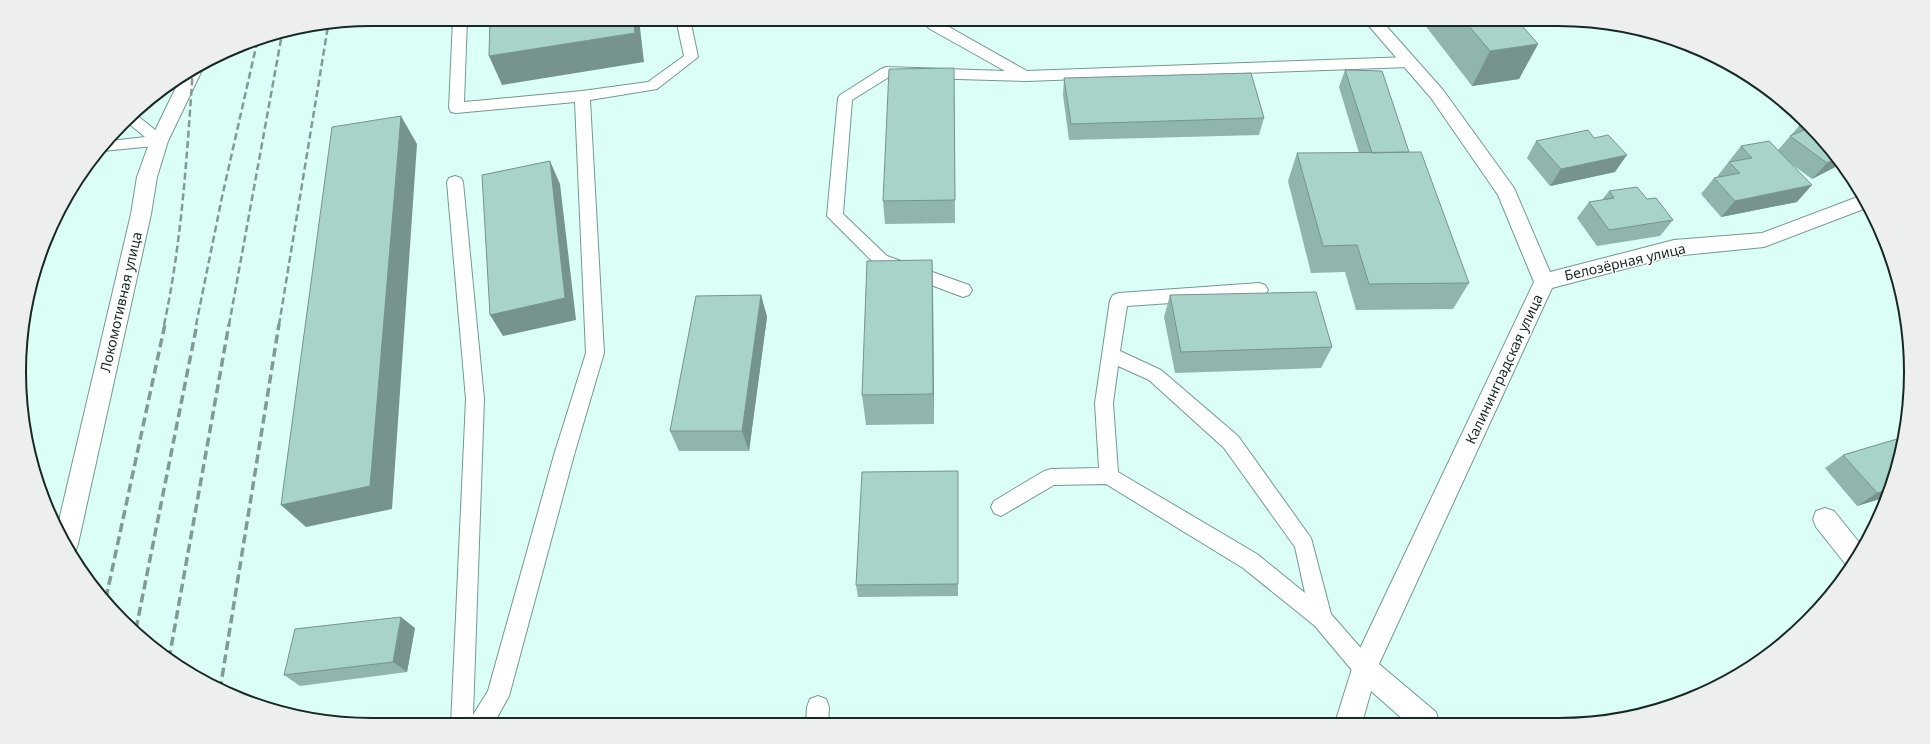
<svg xmlns="http://www.w3.org/2000/svg" width="1930" height="744" viewBox="0 0 1930 744" font-family="'Noto Sans',sans-serif">
	<style>
		.lines { fill: none; stroke-linecap: round; stroke-linejoin: round }
		.lane-casing { stroke: #719a92; stroke-width: 2 }
		.street-casing { stroke: #719a92; stroke-width: 2 }
		.secondary-casing { stroke: #719a92; stroke-width: 2 }
		.lane { fill: #fff; fill-rule: evenodd }
		.street { fill: #fff; fill-rule: evenodd }
		.secondary { fill: #fff; fill-rule: evenodd }
		.rail-far1 { stroke: #809a95; stroke-width: 2.5; stroke-dasharray: 7 3.5; stroke-linecap: butt }
		.rail { stroke: #809a95; stroke-width: 3.5; stroke-dasharray: 9 4.5; stroke-linecap: butt }
		.wall { fill: #90b5ae }
		.shaded-wall { fill: #76948d }
		.building { fill: #a8d3ca; stroke: #76948d }
		.labels { text-anchor: middle; stroke-width: 3; stroke-linejoin: round; paint-order: stroke }
		.street-label { font-size: 14px; fill: #182825; stroke: #fff }
		.rim { fill: none; stroke: #182825; stroke-width: 2 }
	</style>
	<rect width="100%" height="100%" fill="#dbfef7"/>
	<g class="lines">
		<defs>
			<path id="lane" d="M453,19H467L464,102L582,91L648,82L684,56L676,19H690L698,57L657,89L590,100L604,353L574,455L509,696L493,725H451L466,399L447,182L449,178L455,176L461,178L463,182L484,399L473,715L488,691L554,455L586,353L575,102L456,113L451,112L449,108Z
				M919,19H935L1027,71L1409,57L1414,59L1416,62L1414,65L1409,67L1026,81L889,77L852,100L843,214L887,256L969,285L972,290L969,295L963,297L875,264L827,216L838,98L840,95L881,69L886,67L1005,71L930,29Z
				M134,113L164,137L167,141L164,145L103,151L111,141L145,137L127,122Z
				M1259,283L1265,285L1268,290L1265,295L1259,297L1127,306L1120,351L1161,370L1238,436L1311,538L1331,614L1372,661L1375,668L1372,675L1364,679L1356,675L1315,626L1243,568L1106,484L1054,485L1001,516L994,513L991,507L994,501L1044,471L1051,469L1099,468L1095,403L1110,300L1113,295L1119,293ZM1118,366L1149,380L1224,448L1295,547L1305,593L1257,554L1118,472L1113,403Z
				M818,696L826,699L829,707L828,724H806L807,707L810,699Z"/>
			<path id="street" d="M1363,19H1380L1443,90L1514,188L1550,272L1674,240L1762,233L1863,195L1869,207L1764,247L1674,256L1552,288L1373,677L1364,681L1355,677L1351,668L1355,659L1534,282L1498,195L1431,98Z
				M1825,508L1834,511L1862,546L1852,568L1847,566L1816,527L1813,519L1816,511Z"/>
			<path id="secondary" d="M202,63L204,66L168,141L157,177L151,214L78,544L75,552L71,553L57,529L131,214L137,177L150,141L181,77Z
				M1364,655L1373,659L1436,712L1439,722H1406L1371,691L1362,723H1335L1355,659Z"/>
		</defs>
		<use href="#lane" class="lane-casing"/>
		<use href="#street" class="street-casing"/>
		<use href="#secondary" class="secondary-casing"/>
		<use href="#lane" class="lane"/>
		<use href="#street" class="street"/>
		<use href="#secondary" class="secondary"/>
		<path class="rail-far1" d="M164,325C182,241 187,154 193,68
			M196,325L222,197L258,38
			M229,325L282,34
			M279,325L328,26"/>
		<path class="rail" d="M106,598L165,324
			M136,629L197,324
			M169,659L229,324
			M220,690L279,324"/>
	</g>
	<path class="wall" d="M1422,19H1516L1538,44L1519,79L1472,86L1421,20Z
		M954,68L955,223L885,224L883,201Z
		M1345,70L1409,152L1469,283L1453,309L1356,310L1345,272L1311,273L1288,181L1297,153H1359L1339,87Z
		M1064,78L1264,118L1259,135L1069,140L1063,95Z
		M1806,123L1841,164L1812,179L1790,163L1797,202L1721,217L1701,194L1714,178H1716L1741,146L1778,150L1799,126Z
		M1536,141L1615,172L1550,186L1527,158Z
		M1609,191L1647,199L1673,220L1660,236L1597,246L1577,218L1589,202L1602,200Z
		M932,260L933,292L934,424L866,425L862,395Z
		M761,295L767,317L749,451H679L670,431Z
		M1170,295L1332,347L1321,368L1175,373L1164,317Z
		M1843,455L1899,464L1883,498L1857,506L1825,468Z
		M958,471V596L858,597L856,585Z
		M415,628L407,672L300,686L284,675Z"/>
	<path class="shaded-wall" d="M633,19H639L644,62L502,85L489,56Z
		M1538,44L1519,79L1472,86L1490,51Z
		M401,116L417,144L392,509L306,527L281,505Z
		M1627,155L1615,172L1550,186L1561,169Z
		M1837,158L1841,164L1812,179L1827,163Z
		M550,161L560,184L576,320L503,336L490,315Z
		M1812,185L1797,202L1721,217L1735,201Z
		M932,260L933,292L934,424L933,394Z
		M761,295L767,317L749,451L742,431Z
		M1887,490L1883,498L1857,506L1877,493Z
		M401,617L415,628L407,672L393,662Z"/>
	<path class="building" d="M490,19H633L635,33L489,56Z
		M1463,19H1516L1538,44L1490,51Z
		M954,68L955,200L883,201L889,69Z
		M1345,70L1382,71L1409,152L1372,153Z
		M1251,73L1264,118L1071,124L1064,78Z
		M401,116L370,486L281,505L332,127Z
		M1806,123L1824,139L1837,158L1827,163L1790,136L1804,130L1799,126Z
		M1588,130L1594,138L1608,135L1627,155L1561,169L1536,141Z
		M1769,141L1812,185L1735,201L1714,178L1740,173L1729,162L1752,158L1741,146Z
		M1421,152L1469,283L1369,284L1357,245L1323,246L1297,153Z
		M550,161L565,298L490,315L482,175Z
		M1637,187L1647,199L1656,198L1673,220L1609,230L1589,202L1614,198L1609,191Z
		M932,260L933,394L862,395L867,261Z
		M1316,292L1332,347L1181,352L1170,295Z
		M761,295L742,431H670L696,296Z
		M1897,439L1902,444L1899,464L1887,490L1877,493L1843,455Z
		M958,471V584L856,585L862,472Z
		M401,617L393,662L284,675L295,629Z"/>
	<g class="labels">
		<g class="street-label">
			<text transform="translate(1625 262) rotate(-13)" y="5">Белозёрная улица</text>
			<text transform="translate(121 302) rotate(-77)" y="5">Локомотивная улица</text>
			<text transform="translate(1504 369) rotate(-65)" y="5">Калининградская улица</text>
		</g>
	</g>
	<path d="M0 0H1930V744H0ZM372 26H1558A346 346 0 0 1 1904 372V372A346 346 0 0 1 1558 718H372A346 346 0 0 1 26 372V372A346 346 0 0 1 372 26Z" fill="#edeeee" fill-rule="evenodd"/>
	<path class="rim" d="M372 26H1558A346 346 0 0 1 1904 372V372A346 346 0 0 1 1558 718H372A346 346 0 0 1 26 372V372A346 346 0 0 1 372 26Z"/>
</svg>
